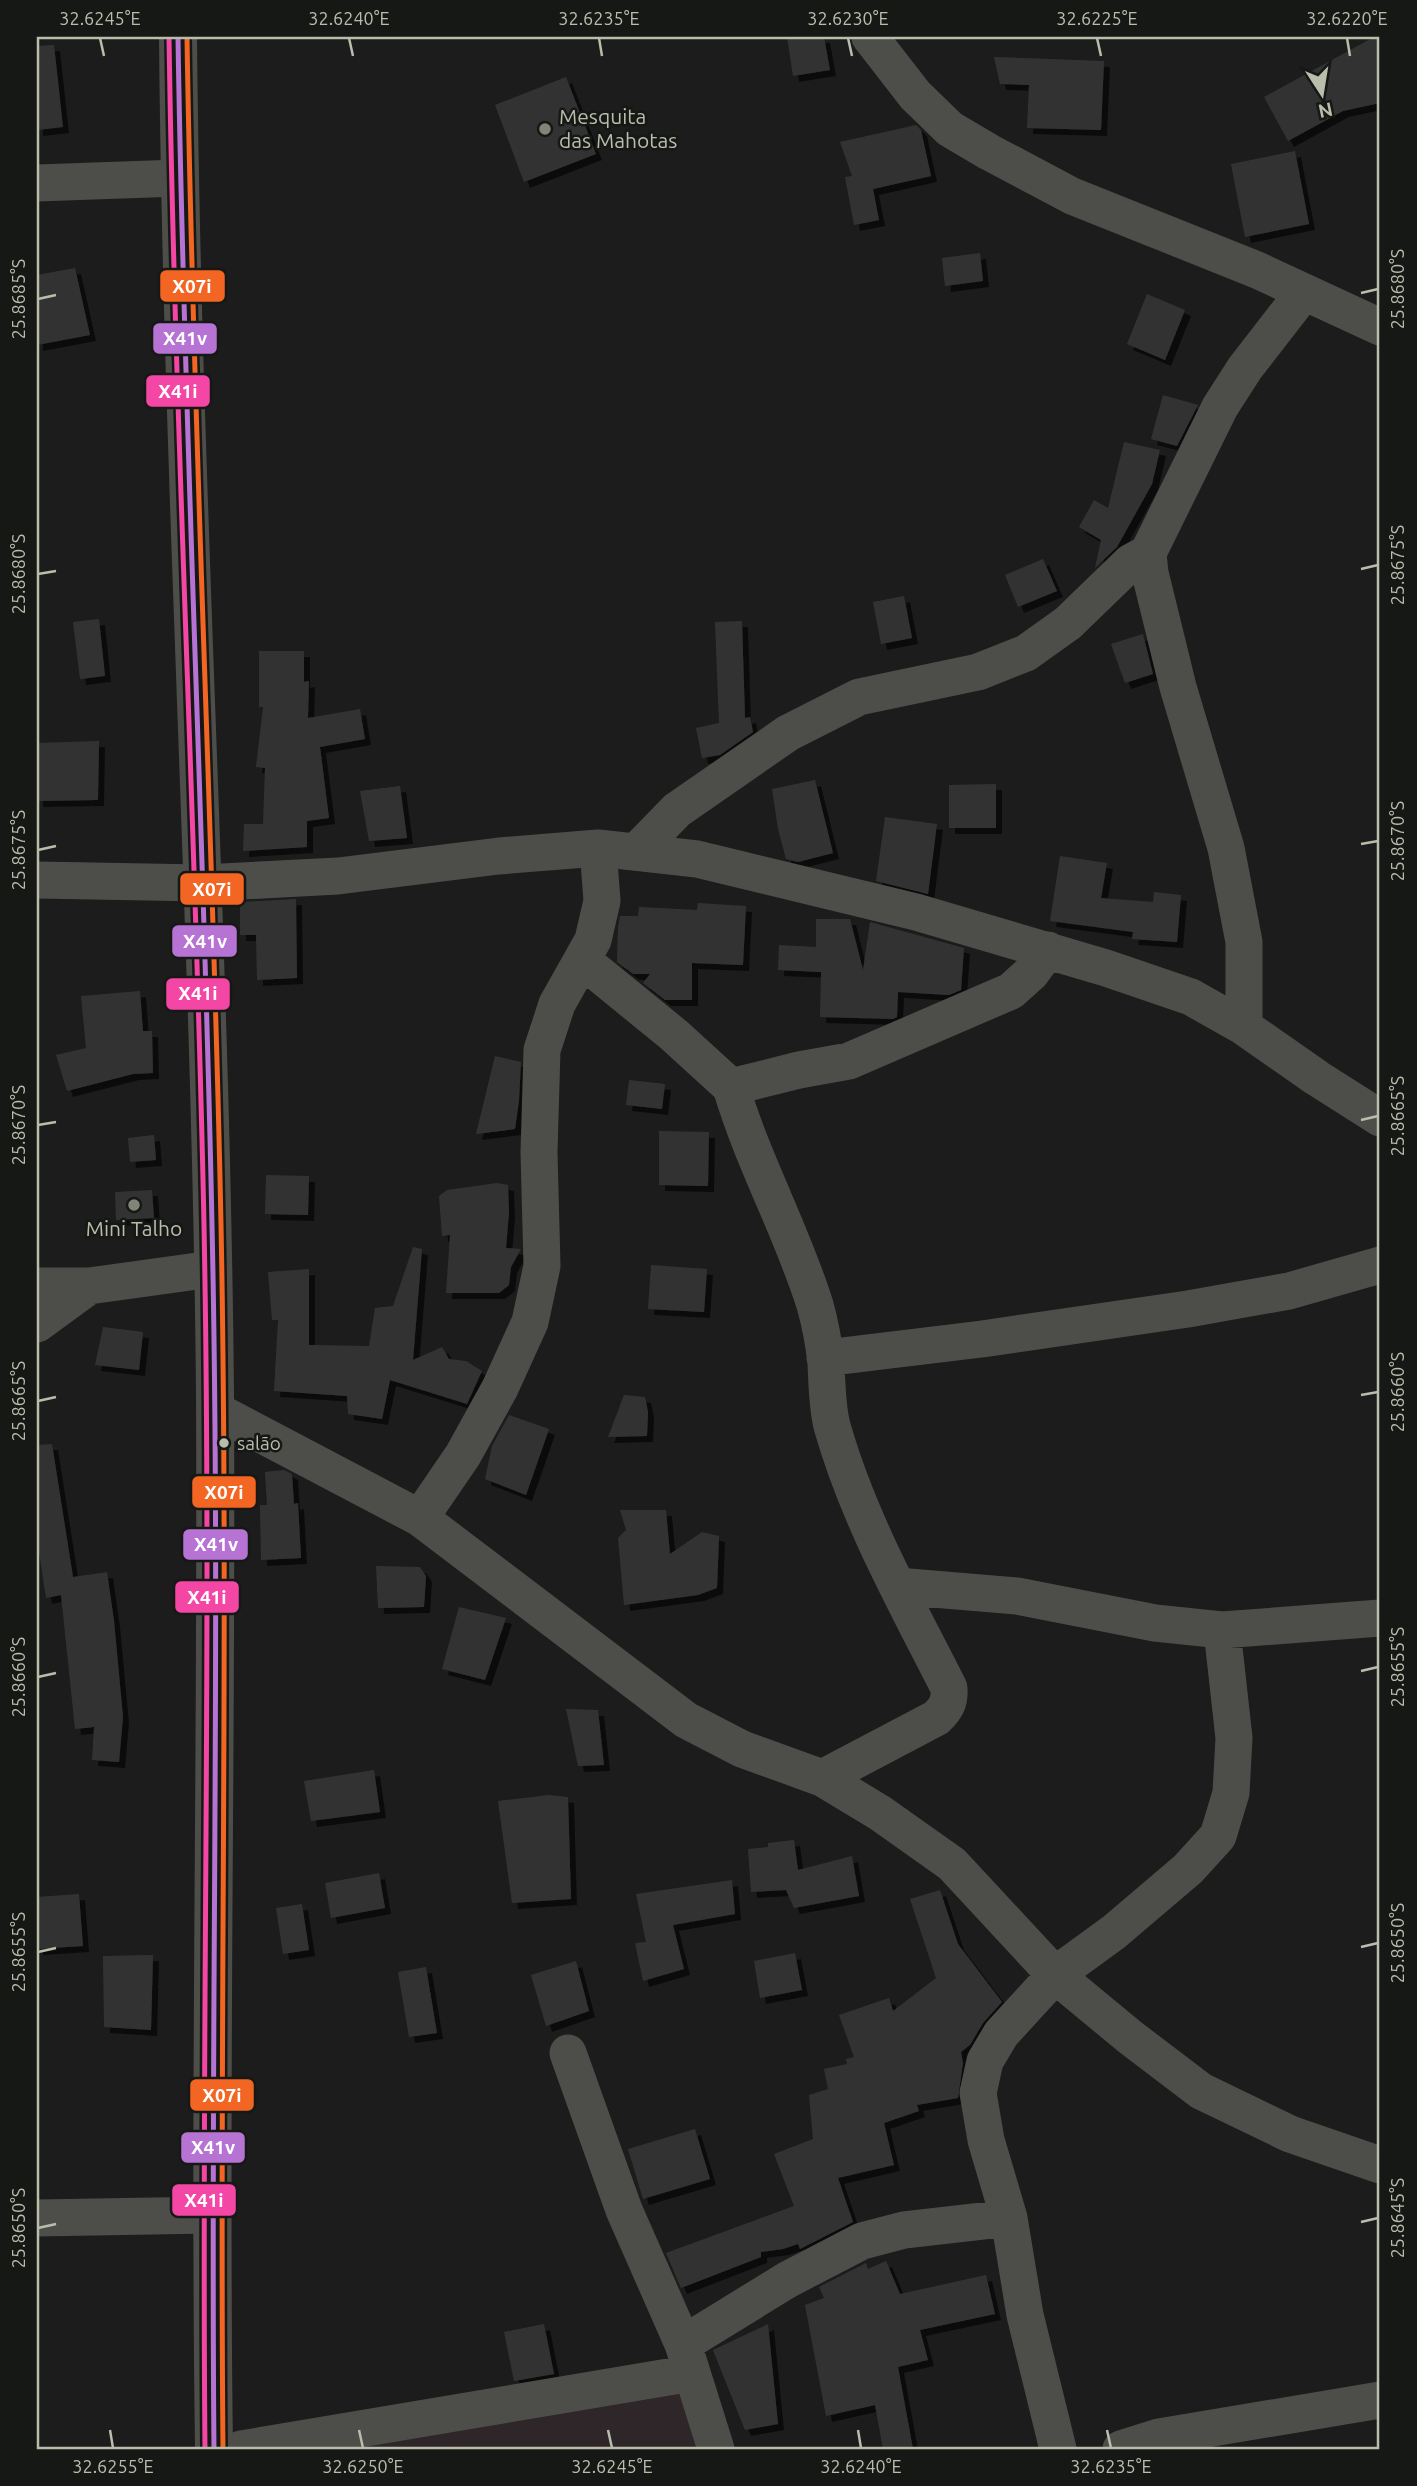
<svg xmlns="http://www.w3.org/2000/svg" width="1417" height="2486" viewBox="0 0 1417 2486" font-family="Ubuntu,sans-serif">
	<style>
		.green { fill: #2f2629 }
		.building { fill: #333332; filter: url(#shadow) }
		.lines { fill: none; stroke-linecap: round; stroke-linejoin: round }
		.minor { stroke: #4d4e49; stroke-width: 37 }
		.tertiary { stroke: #4d4e49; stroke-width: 38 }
		.bus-1-casing { stroke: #161815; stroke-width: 10 }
		.bus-2-casing { stroke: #161815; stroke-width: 10 }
		.bus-3-casing { stroke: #161815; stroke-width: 10 }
		.bus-1 { stroke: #b673d3; stroke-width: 5 }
		.bus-2 { stroke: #f346a5; stroke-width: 5 }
		.bus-3 { stroke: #f26522; stroke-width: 5 }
		.ticks { fill: none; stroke: #b8bdac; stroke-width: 2.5 }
		.poi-dot { fill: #818579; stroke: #161815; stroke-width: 2.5 }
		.bus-dot { fill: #b8bdac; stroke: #161815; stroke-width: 2.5 }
		.labels { text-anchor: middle; stroke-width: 5; stroke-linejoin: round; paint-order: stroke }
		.bus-label { font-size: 19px; fill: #b8bdac; stroke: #161815; text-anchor: start }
		.poi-label { font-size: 21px; fill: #b8bdac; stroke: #161815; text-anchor: start }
		.line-badge { stroke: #161815; stroke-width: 2.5 }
		.badge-label { font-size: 19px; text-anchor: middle; font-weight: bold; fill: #fff }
		.neatline { fill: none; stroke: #b8bdac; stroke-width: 2.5 }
		.ticks-label { font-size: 18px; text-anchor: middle; fill: #b8bdac }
	</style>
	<defs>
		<filter id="shadow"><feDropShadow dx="6" dy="6" stdDeviation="0" flood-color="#0009"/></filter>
	</defs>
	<rect width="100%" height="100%" fill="#1b1c1b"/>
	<path class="green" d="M674,2384L707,2449H278Z"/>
	<path class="building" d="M787,37H824L830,70L793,76Z
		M1374,37H1380V103L1343,111L1288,141L1264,97Z
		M54,45L63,127L37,130V46Z
		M994,57L1104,61L1101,130L1027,128L1029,85L1000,84Z
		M566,77L596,154L524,182L495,105Z
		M916,125L921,130L931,176L873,189L879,220L854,225L845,177L852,176L840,142Z
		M1295,151L1309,224L1245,237L1231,164Z
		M980,253L983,281L945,286L942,258Z
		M75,268L90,335L37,345V275Z
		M1147,294L1185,310L1165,360L1127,344Z
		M1163,395L1198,405L1177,446L1151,439Z
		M1124,442L1160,450L1152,484L1117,547L1095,568L1101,540L1079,527L1094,500L1108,508Z
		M1043,559L1057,591L1018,607L1005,575Z
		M904,596L912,638L881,644L873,602Z
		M99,619L105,676L80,679L73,622Z
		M742,621L745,718L750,717L753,732L720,755L702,758L696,728L719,723L715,622Z
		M1143,634L1153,674L1125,683L1111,644Z
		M259,651H304V682L309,681L308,718L360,709L365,739L320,747L329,818L307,821V847L243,851L244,824H263L265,768L256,767L263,707H259Z
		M99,741L98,800L37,801V743Z
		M815,780L833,853L798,862L786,859L778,829L772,789Z
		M996,784V828H949V785Z
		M400,786L407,838L369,841L360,791Z
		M885,817L937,824L928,894L876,881Z
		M1060,856L1107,863L1101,898L1153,902L1154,892L1181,895L1177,942L1132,939L1133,932L1050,921Z
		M296,899L297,978L257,980L256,935H240V902Z
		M698,903L746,906L743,965L692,963V1000H665L643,983L650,974H633L617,962L618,927L620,916H638L639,907L697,910Z
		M816,919H850L863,970L870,922L964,948L961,990L949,995L898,992L897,1017L893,1019L820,1017L821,972L778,970L779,945L816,947Z
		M140,991L143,1031H152L153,1073L133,1074L67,1091L56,1055L86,1048L81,996Z
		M495,1056L521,1062L519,1101L515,1129L476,1134Z
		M629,1080L665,1084L662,1109L626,1105Z
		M659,1131L709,1132L708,1186L659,1185Z
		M154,1135L156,1160L130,1162L128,1138Z
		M266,1175L309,1176L308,1215L265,1214Z
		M497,1183L508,1185L509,1212L506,1248L521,1249L511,1267L509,1285L499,1293H446L450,1235L442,1236L439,1196L447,1190Z
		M152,1190L154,1218L116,1220L115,1192Z
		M413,1247L422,1249L413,1360L442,1347L449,1359L466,1361L482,1371L467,1404L390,1380L382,1419L348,1414L347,1396L274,1391L278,1320H272L268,1272L309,1269V1345L369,1346L375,1308L393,1306Z
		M651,1265L707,1269L704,1312L648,1309Z
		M103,1327L143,1332L139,1370L95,1365Z
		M624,1395L645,1397L648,1412L647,1436L608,1437Z
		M509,1415L549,1429L526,1495L485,1479L492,1446Z
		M52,1444L73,1577L107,1572L114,1621L123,1717L119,1762L92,1760L94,1727L75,1729L61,1595L46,1598L37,1539V1445Z
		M284,1470L292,1474L294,1504L298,1503L301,1558L261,1560L260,1505H267L265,1472Z
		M620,1510H666L670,1554L702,1532L719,1536L717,1588L698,1595L624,1605L618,1538L626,1530Z
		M376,1566L420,1567L426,1576L424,1607L378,1608Z
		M459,1607L506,1618L485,1680L442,1669Z
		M566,1709L598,1710L604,1765L578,1766Z
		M374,1770L380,1812L311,1821L304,1781Z
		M549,1795L568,1797L571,1899L512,1903L498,1801Z
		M794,1840L798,1870L852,1856L859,1896L794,1908L786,1890L751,1892L748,1849L768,1847V1843Z
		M379,1873L385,1908L331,1918L325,1883Z
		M732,1880L735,1914L673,1925L684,1969L643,1981L635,1943L646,1942L636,1894Z
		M940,1890L958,1944L1002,2002L983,2023L970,2045L961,2052L963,2063L958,2098L917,2105L919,2111L884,2123L894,2165L838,2178L853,2222L800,2249L798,2244L783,2249L761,2252V2257L681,2288L666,2253L794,2206L774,2154L813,2139L809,2095L828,2089L824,2069L847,2064L846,2059L854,2057L839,2015L889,1998L893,2011L936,1978L910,1899Z
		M79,1894L83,1946L37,1949V1897Z
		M302,1904L309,1950L283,1954L276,1908Z
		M795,1953L802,1990L760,1998L754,1961Z
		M153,1955L151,2030L104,2027L103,1956Z
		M576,1961L589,2011L546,2026L531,1975Z
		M426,1967L437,2033L409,2037L398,1972Z
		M695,2129L710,2179L643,2199L628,2149Z
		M886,2261L900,2294L986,2275L995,2314L920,2330L928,2360L898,2367L913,2449H883L875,2405L826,2416L805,2305L824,2298L819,2287L866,2263L868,2269Z
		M544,2324L554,2374L514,2381L504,2332Z
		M768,2324L778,2424L745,2430L713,2350Z"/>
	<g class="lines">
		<path class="minor" d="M870,37L915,95L950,129L989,152L1072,196L1257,270L1380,327
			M37,183L179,178
			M636,852L677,810L788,733L859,697L978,672L1026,653L1068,623L1131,562L1148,553
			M37,880L203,883L338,876L499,856L598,848L697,859L916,912L1106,968L1191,997L1244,1027L1317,1078L1380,1118
			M582,960L674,1035L731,1087
			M1244,1027V942L1226,848L1178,687L1150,573L1148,553L1220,407L1245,368L1304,292
			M37,1286H89
			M37,1324L89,1286L212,1269
			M825,1358L982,1339L1188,1309L1289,1291L1380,1265
			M215,1410L420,1518L686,1720L742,1749L822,1778L880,1813L952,1864L1055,1975L1130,2037L1201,2091L1290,2134L1380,2165
			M420,1518L463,1455L500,1388L530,1322L542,1266L539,1152L542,1050L557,1004L593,940L602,901L598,848
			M897,1586L1017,1596L1155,1623L1222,1630L1380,1618
			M822,1778L936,1718C946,1709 950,1702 949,1688C906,1603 858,1518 832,1426C827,1406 827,1384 826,1363C824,1344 820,1323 815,1305C792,1231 753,1162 731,1087L799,1070L849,1061L1011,991L1031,973L1048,950
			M568,2053L624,2210L683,2344L716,2449
			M37,2218L211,2215
			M683,2344L787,2280L862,2241L904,2230L1009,2218
			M241,2449L692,2373
			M1058,2449L1025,2315L1009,2218L986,2140L978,2093L985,2061L1001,2034L1055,1975L1114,1932L1188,1869L1218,1836L1231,1793L1234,1738L1222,1630
			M1121,2449L1159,2437L1380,2400"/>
		<path class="tertiary" d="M178,37C182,489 211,942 215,1394C217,1746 209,2098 214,2449"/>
		<defs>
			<path id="bus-1" d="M178,37C184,433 204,829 212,1225C221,1633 210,2041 214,2449"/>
			<path id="bus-2" d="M169,37C175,433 196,829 204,1225C212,1633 201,2041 205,2449"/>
			<path id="bus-3" d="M187,37C193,433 213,828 221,1224C229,1633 219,2041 223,2449"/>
		</defs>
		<use href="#bus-1" class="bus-1-casing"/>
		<use href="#bus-2" class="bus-2-casing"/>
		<use href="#bus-3" class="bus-3-casing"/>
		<use href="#bus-1" class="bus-1"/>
		<use href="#bus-2" class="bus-2"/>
		<use href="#bus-3" class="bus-3"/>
	</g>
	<path class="ticks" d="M100,38L104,56M349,38L353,56M599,38L602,56M848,38L852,56M1097,38L1101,56M1347,38L1350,56M1361,293L1378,289M38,299L56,295M1361,569L1378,565M38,574L56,571M1361,844L1378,841M38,850L56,846M1361,1120L1378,1116M38,1125L56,1122M1361,1395L1378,1392M38,1401L56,1397M1361,1671L1378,1667M38,1677L56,1673M1361,1947L1378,1943M38,1952L56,1948M1361,2222L1378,2218M38,2228L56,2224M110,2430L113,2448M359,2430L363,2448M608,2430L612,2448M858,2430L861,2448M1107,2430L1111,2448"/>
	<g class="poi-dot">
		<circle cx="545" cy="129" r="7"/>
		<circle cx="134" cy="1205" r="7"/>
	</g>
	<circle class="bus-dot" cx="224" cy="1443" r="6"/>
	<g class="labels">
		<g class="bus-label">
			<text x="237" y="1450">salão</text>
		</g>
		<g class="poi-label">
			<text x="559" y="124">Mesquita<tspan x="559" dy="24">das Mahotas</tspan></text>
			<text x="134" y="1236" text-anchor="middle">Mini Talho</text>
		</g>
	</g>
	<g class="line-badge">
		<rect x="159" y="269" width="67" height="34" rx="7" fill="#f26522"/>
		<rect x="152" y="322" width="66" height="33" rx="7" fill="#b673d3"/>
		<rect x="145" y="374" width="66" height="34" rx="7" fill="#f346a5"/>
		<rect x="179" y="872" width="66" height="34" rx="7" fill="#f26522"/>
		<rect x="171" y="924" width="67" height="34" rx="7" fill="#b673d3"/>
		<rect x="165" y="977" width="66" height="34" rx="7" fill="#f346a5"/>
		<rect x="191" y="1475" width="66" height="34" rx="7" fill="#f26522"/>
		<rect x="182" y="1528" width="67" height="33" rx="7" fill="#b673d3"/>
		<rect x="174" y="1580" width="66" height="34" rx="7" fill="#f346a5"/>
		<rect x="189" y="2078" width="66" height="34" rx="7" fill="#f26522"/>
		<rect x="180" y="2131" width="66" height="33" rx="7" fill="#b673d3"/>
		<rect x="171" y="2183" width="66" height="34" rx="7" fill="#f346a5"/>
	</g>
	<g class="badge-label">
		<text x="192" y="293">X07i</text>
		<text x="185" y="345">X41v</text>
		<text x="178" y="398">X41i</text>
		<text x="212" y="896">X07i</text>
		<text x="205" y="948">X41v</text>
		<text x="198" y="1000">X41i</text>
		<text x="224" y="1499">X07i</text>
		<text x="216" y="1551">X41v</text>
		<text x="207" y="1604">X41i</text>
		<text x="222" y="2102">X07i</text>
		<text x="213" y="2154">X41v</text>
		<text x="204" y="2207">X41i</text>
	</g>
	<rect width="1417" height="2486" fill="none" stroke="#161815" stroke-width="77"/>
	<g transform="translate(1322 94) rotate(168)" stroke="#161815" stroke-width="5" paint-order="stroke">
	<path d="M0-5L12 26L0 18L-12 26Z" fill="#b8bdac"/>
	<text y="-10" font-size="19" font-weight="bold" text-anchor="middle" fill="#b8bdac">N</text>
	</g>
	<rect x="38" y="38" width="1340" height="2410" class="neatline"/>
	<g class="ticks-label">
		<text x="100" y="25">32.6245°E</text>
		<text x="349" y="25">32.6240°E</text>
		<text x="599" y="25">32.6235°E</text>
		<text x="848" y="25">32.6230°E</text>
		<text x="1097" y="25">32.6225°E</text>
		<text x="1347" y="25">32.6220°E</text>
		<text transform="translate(1398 289) rotate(-90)" y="6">25.8680°S</text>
		<text transform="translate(19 299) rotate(-90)" y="6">25.8685°S</text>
		<text transform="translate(1398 565) rotate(-90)" y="6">25.8675°S</text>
		<text transform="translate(19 574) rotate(-90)" y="6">25.8680°S</text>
		<text transform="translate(1398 841) rotate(-90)" y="6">25.8670°S</text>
		<text transform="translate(19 850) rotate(-90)" y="6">25.8675°S</text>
		<text transform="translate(1398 1116) rotate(-90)" y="6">25.8665°S</text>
		<text transform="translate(19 1125) rotate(-90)" y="6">25.8670°S</text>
		<text transform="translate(1398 1392) rotate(-90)" y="6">25.8660°S</text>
		<text transform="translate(19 1401) rotate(-90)" y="6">25.8665°S</text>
		<text transform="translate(1398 1667) rotate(-90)" y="6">25.8655°S</text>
		<text transform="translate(19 1677) rotate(-90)" y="6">25.8660°S</text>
		<text transform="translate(1398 1943) rotate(-90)" y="6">25.8650°S</text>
		<text transform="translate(19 1952) rotate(-90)" y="6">25.8655°S</text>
		<text transform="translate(1398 2218) rotate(-90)" y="6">25.8645°S</text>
		<text transform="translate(19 2228) rotate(-90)" y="6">25.8650°S</text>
		<text x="113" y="2473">32.6255°E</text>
		<text x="363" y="2473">32.6250°E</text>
		<text x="612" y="2473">32.6245°E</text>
		<text x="861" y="2473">32.6240°E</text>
		<text x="1111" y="2473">32.6235°E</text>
	</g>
</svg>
